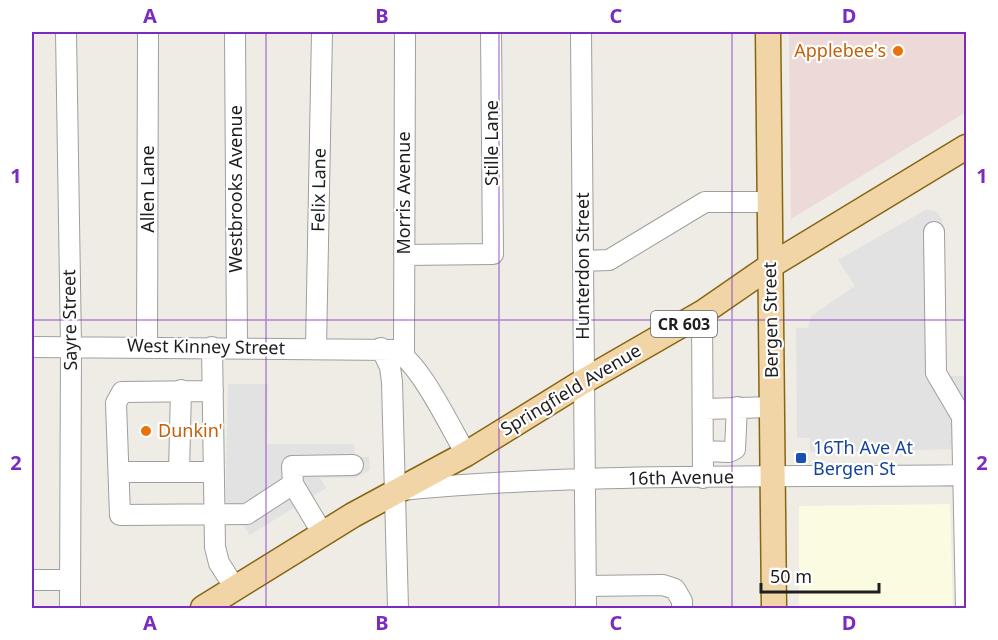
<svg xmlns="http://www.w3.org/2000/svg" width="998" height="640" viewBox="0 0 998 640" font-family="'Noto Sans',sans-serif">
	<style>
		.commercial { fill: #edd9d7 }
		.education { fill: #fafbe1 }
		.parking { fill: #e2e2e2 }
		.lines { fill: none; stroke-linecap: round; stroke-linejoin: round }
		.minor-casing { stroke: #9f9f9f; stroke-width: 22 }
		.major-casing { stroke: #876611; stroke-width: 27 }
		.minor { stroke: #fff; stroke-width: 20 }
		.major { stroke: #f1d5a7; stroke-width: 24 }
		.grid { fill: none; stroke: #7b2cbf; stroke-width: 1.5; stroke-opacity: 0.55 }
		.food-dot { fill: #e8710a; stroke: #fff; stroke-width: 2 }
		.transit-dot { fill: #1a4fb4; stroke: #fff; stroke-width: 2 }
		.labels { text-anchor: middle; stroke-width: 4.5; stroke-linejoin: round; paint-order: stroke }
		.shield { fill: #fff; stroke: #626262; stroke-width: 1.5 }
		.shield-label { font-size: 16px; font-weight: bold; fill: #1e1e1e }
		.food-label { font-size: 18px; fill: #c56008; stroke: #fff; text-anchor: end }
		.street-label { font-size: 18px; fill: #1e1e1e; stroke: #fff }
		.transit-label { font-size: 18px; fill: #164399; stroke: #fff; text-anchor: start }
		.neatline { fill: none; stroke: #7b2cbf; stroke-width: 2 }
		.grid-label { font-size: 20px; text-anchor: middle; font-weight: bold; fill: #7b2cbf }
	</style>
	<rect width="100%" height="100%" fill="#eeece5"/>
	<path class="commercial" d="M789,32H966V112L791,219Z"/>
	<path class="education" d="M950,504L953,608H799V506Z"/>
	<path class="parking" d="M927,209L937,212L942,219L947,376H966V449L810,452V438H797L796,328H808L811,316L855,286L838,260Z
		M228,384H268L267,444H354L355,457H369L370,470L355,478H320L326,488L250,535L243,524H225Z"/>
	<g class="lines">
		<defs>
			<path id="minor" d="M66,32L71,346L70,608
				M235,32L237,347
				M581,32L586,608
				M934,232L936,373L962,417L966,608
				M404,255L493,254L491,32
				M583,261L609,260L705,202H769
				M702,313L703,478
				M147,346L148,32
				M32,347L394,350C419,360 451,429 466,454
				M212,347L215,547L219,563L235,588
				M316,348L322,32
				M381,348L390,367L392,382L398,608
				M404,354L405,32
				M213,391L122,392L116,403L120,515L247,514L293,484
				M704,409L772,407
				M704,451L729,452L735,449L737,407
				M119,472H214
				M179,472L181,390
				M402,490C589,472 779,478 966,475
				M323,534L293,484L292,466L353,465
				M32,580H70
				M586,586L663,585L675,589L682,601V608"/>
			<path id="major" d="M768,32L774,608
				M203,608L353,515L466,454L584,381L702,313L770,266L966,147"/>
		</defs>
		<use href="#minor" class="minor-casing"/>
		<use href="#major" class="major-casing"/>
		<use href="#minor" class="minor"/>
		<use href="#major" class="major"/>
	</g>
	<path class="grid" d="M266,32V608M499,32V608M732,32V608M32,320H966"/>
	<g class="food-dot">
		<circle cx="898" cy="51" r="6"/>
		<circle cx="146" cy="431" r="6"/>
	</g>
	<rect class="transit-dot" x="795" y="452" width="12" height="12" rx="3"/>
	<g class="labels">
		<rect class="shield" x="651" y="311" width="66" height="26" rx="4.5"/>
		<g class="shield-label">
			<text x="684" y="330">CR 603</text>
		</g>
		<g class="food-label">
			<text x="886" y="57">Applebee's</text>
			<text x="158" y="437" text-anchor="start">Dunkin'</text>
		</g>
		<g class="street-label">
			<text transform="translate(492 143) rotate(-90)" y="6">Stille Lane</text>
			<text transform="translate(148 189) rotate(-90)" y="6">Allen Lane</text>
			<text transform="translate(236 189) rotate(-90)" y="6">Westbrooks Avenue</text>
			<text transform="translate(319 190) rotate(-89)" y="6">Felix Lane</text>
			<text transform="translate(404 193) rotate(-90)" y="6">Morris Avenue</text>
			<text transform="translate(583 266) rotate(-90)" y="6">Hunterdon Street</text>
			<text transform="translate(70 320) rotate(-91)" y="6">Sayre Street</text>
			<text transform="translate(771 320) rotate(-91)" y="6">Bergen Street</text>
			<text transform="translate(206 347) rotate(1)" y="6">West Kinney Street</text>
			<text transform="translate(571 390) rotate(-31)" y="6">Springfield Avenue</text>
			<text transform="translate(681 478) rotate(-1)" y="6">16th Avenue</text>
		</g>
		<g class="transit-label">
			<text x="813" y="454">16Th Ave At<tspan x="813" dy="21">Bergen St</tspan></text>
		</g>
	</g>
	<rect width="998" height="640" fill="none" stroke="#ffffff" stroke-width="66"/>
	<path d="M761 583v9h118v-9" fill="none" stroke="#1e1e1e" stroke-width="3"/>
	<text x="770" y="583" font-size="18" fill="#1e1e1e" stroke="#ffffff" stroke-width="4.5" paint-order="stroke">50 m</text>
	<rect x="33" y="33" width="932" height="574" class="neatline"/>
	<g class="grid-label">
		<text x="150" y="23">A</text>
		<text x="382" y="23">B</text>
		<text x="616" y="23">C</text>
		<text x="849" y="23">D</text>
		<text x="16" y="183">1</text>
		<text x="982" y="183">1</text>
		<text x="16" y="470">2</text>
		<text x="982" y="470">2</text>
		<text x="150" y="630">A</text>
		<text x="382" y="630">B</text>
		<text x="616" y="630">C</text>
		<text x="849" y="630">D</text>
	</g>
</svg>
